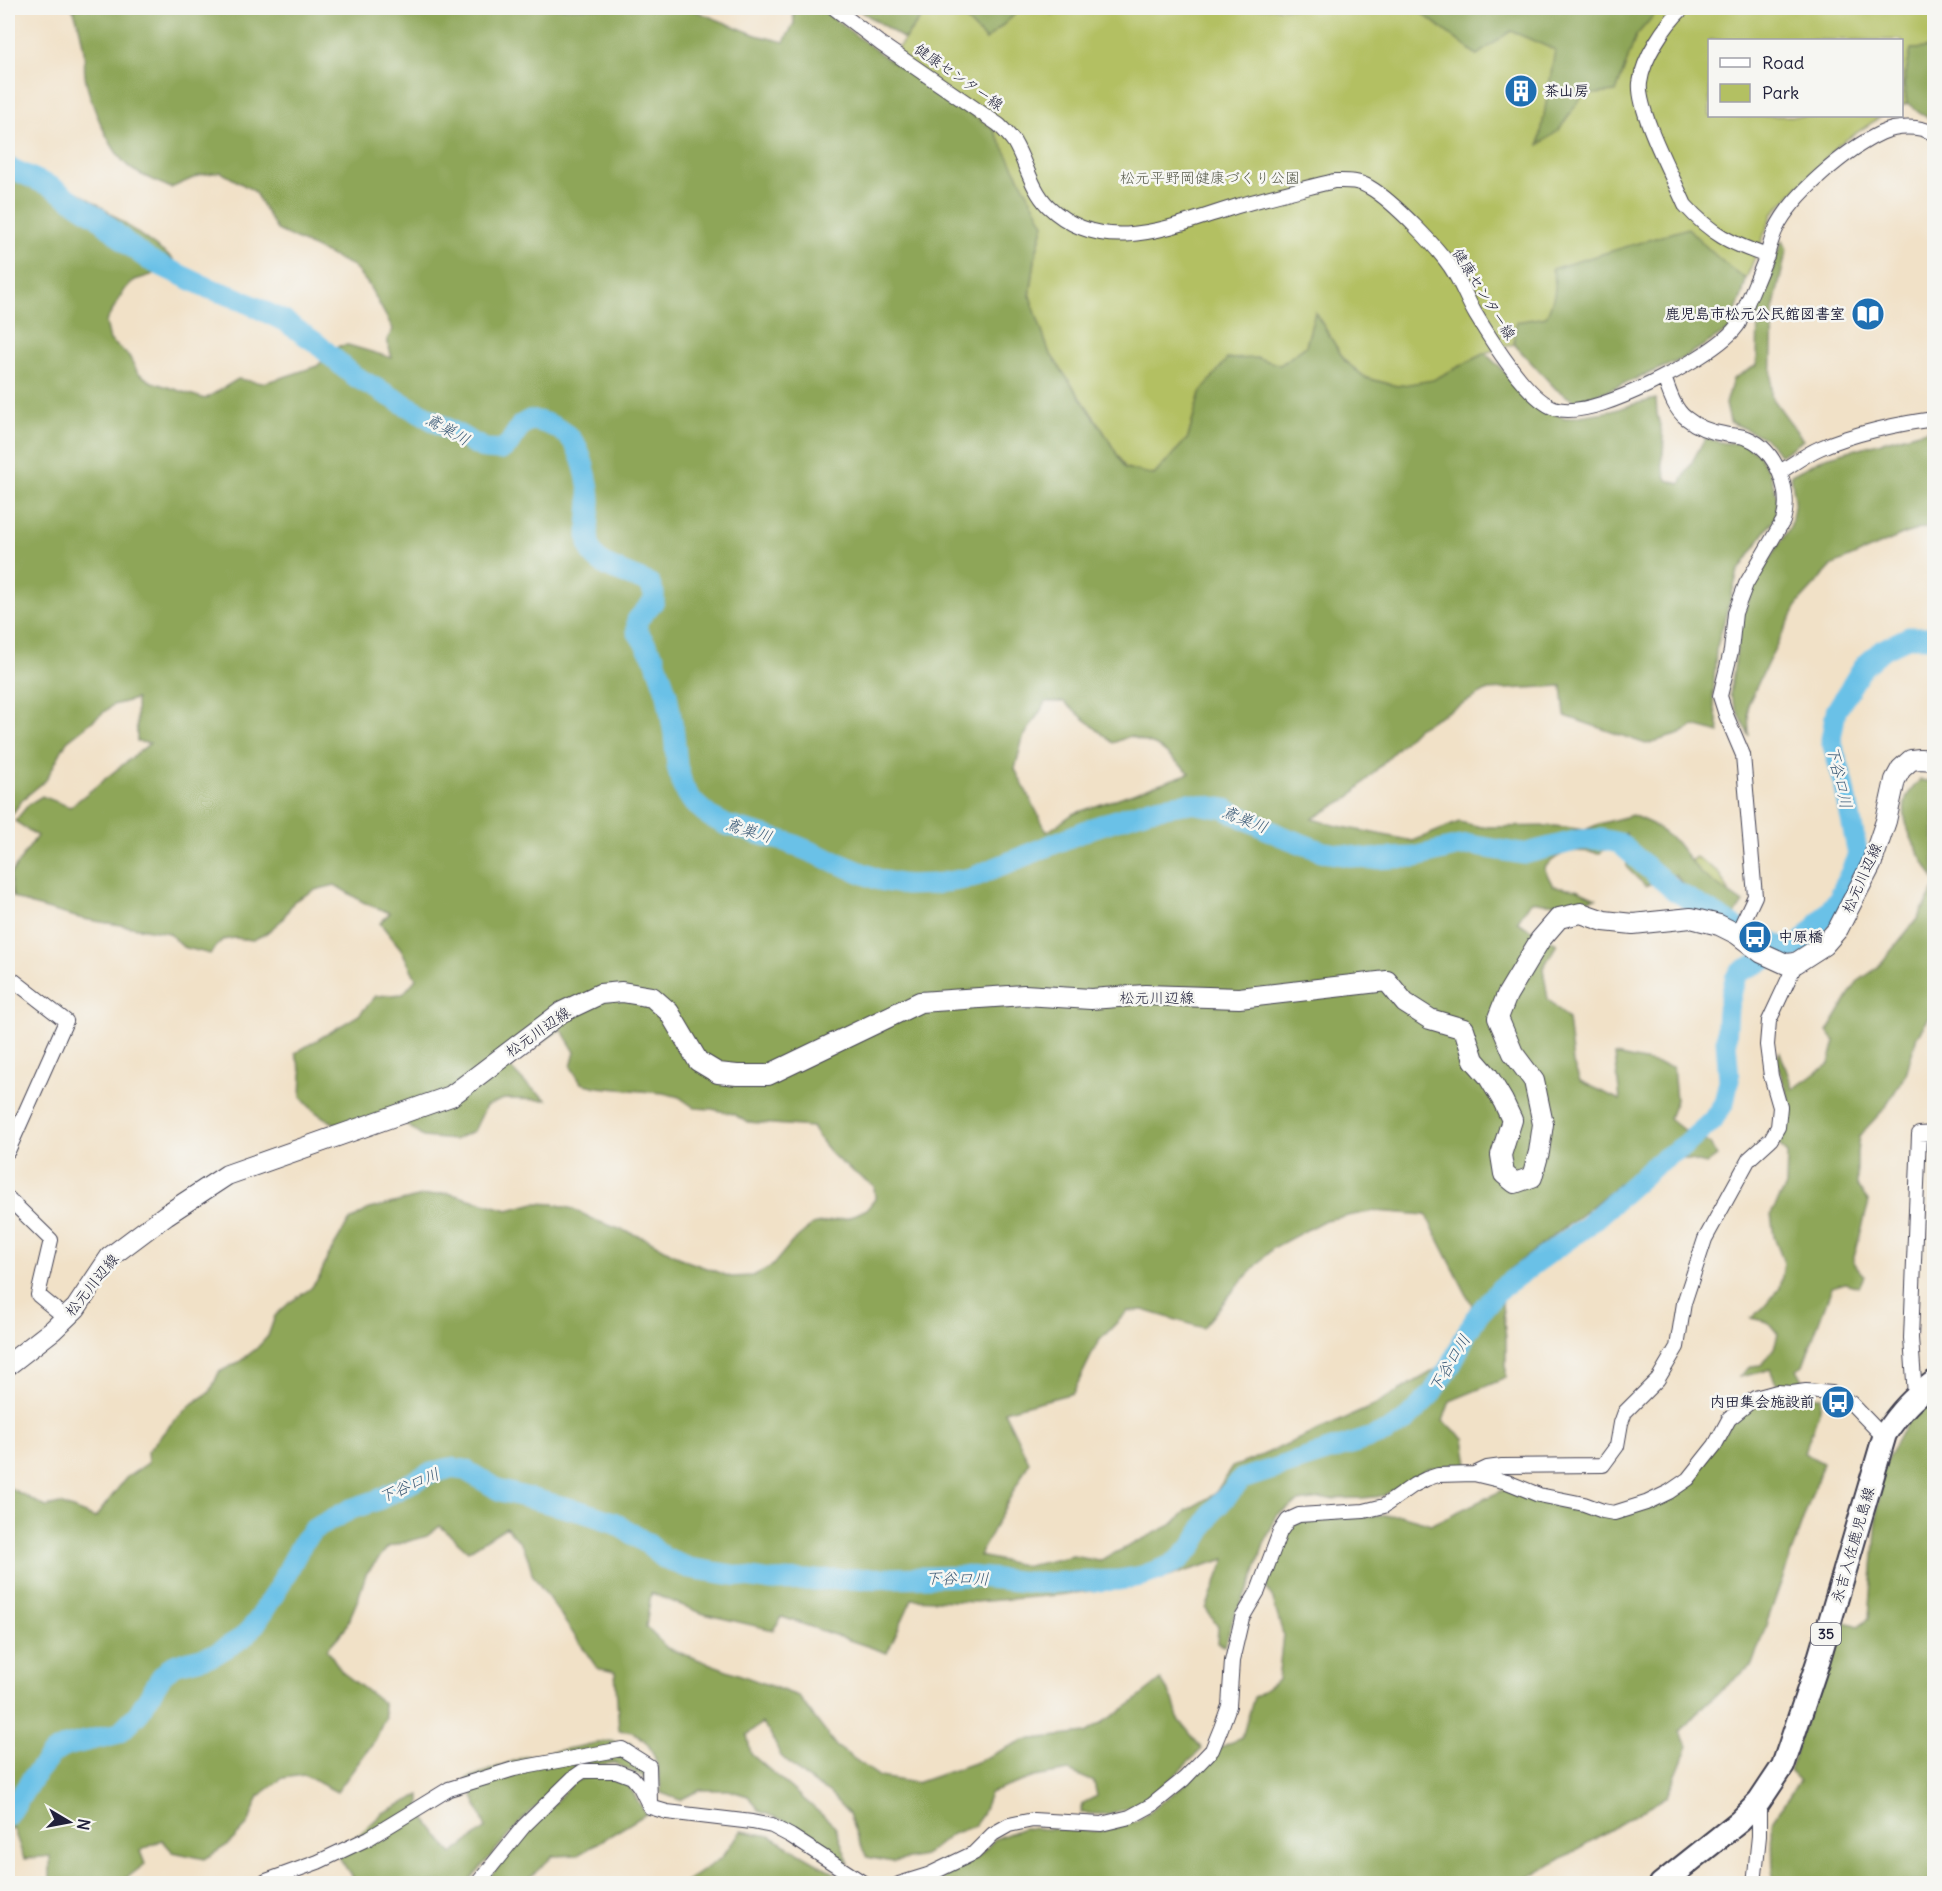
<svg xmlns="http://www.w3.org/2000/svg" width="1942" height="1891" viewBox="0 0 1942 1891" font-family="Delius,'Klee One',sans-serif">
	<style>
		.green { fill: #b3c062; stroke: #6a714e; stroke-width: 1.5 }
		.forest { fill: #8ea658; stroke: #58644a; stroke-width: 1.5; fill-rule: evenodd }
		.lines { fill: none; stroke-linecap: round; stroke-linejoin: round }
		.river { stroke: #6ac1e7; stroke-width: 21 }
		.street-casing { stroke: #413f50; stroke-width: 16 }
		.secondary-casing { stroke: #413f50; stroke-width: 22 }
		.primary-casing { stroke: #413f50; stroke-width: 26 }
		.street { stroke: #fff; stroke-width: 14 }
		.secondary { stroke: #fff; stroke-width: 20 }
		.primary { stroke: #fff; stroke-width: 22 }
		.labels { text-anchor: middle; stroke-width: 5; stroke-linejoin: round; paint-order: stroke }
		.shield { fill: #f6f6f2; stroke: #626272; stroke-width: 1.5 }
		.shield-label { font-size: 14px; font-weight: bold; fill: #22223b }
		.street-label { font-size: 15px; fill: #22223b; stroke: #f6f6f2 }
		.poi-label { font-size: 15px; font-weight: bold; fill: #22223b; stroke: #f6f6f2; text-anchor: start }
		.park-label { font-size: 15px; fill: #555949; stroke: #f6f6f2 }
		.water-label { font-size: 16px; font-style: italic; fill: #3b5a77; stroke: #f6f6f2 }
	</style>
	<rect width="100%" height="100%" fill="#f6f6f2"/>
	<filter id="ink" filterUnits="userSpaceOnUse"><feTurbulence type="fractalNoise" baseFrequency=".0167" numOctaves="2"/><feDisplacementMap in="SourceGraphic" scale="12" xChannelSelector="R" yChannelSelector="G"/><feConvolveMatrix kernelMatrix="1 2 1 2 8 2 1 2 1" color-interpolation-filters="sRGB"/></filter>
	<filter id="wash" filterUnits="userSpaceOnUse"><feTurbulence type="fractalNoise" baseFrequency=".008" numOctaves="4" result="noise"/><feDisplacementMap in="SourceGraphic" scale="24" xChannelSelector="R" yChannelSelector="G"/><feGaussianBlur stdDeviation="1.35" result="paint"/><feColorMatrix in="noise" values="0 0 0 0 0 0 0 0 0 0 0 0 0 0 0 0 0 1.4 0 .05"/><feComposite in="paint" operator="in"/></filter>
	<g filter="url(#wash)">
		<rect width="100%" height="100%" fill="#f1e1c7"/>
		<path class="green" d="M928,8H954L986,40L1022,8H1045L1052,15L1061,8H1349L1351,11L1356,8H1415L1477,55L1540,8H1934V48L1911,49L1904,84L1907,103L1902,106V40H1710V116H1882L1838,145L1773,213L1746,279L1742,295L1678,361L1606,391L1574,401L1556,389L1514,344L1485,353L1433,381L1397,386L1366,378L1345,361L1315,313L1306,346L1280,365L1258,358L1200,393L1188,438L1154,475L1125,468L1102,429L1049,352L1030,297L1036,253L1044,224L889,60Z
			M1696,857L1718,872L1729,891L1726,897L1686,864Z"/>
		<path class="forest" d="M72,8H688L756,35L784,42L794,23L793,8H819L889,60L994,130L1044,224L1036,253L1030,296L1049,352L1102,429L1125,468L1154,475L1188,438L1200,393L1227,359L1258,358L1280,365L1306,346L1315,312L1345,361L1366,378L1397,386L1433,380L1485,353L1545,411L1566,418L1612,411L1634,404L1656,399L1657,414L1664,441L1662,465L1667,480L1680,484L1705,438L1725,443H1742L1758,453L1770,474L1777,497L1775,517L1738,572L1716,650L1713,699L1720,733L1694,726L1680,734L1646,744L1565,716L1562,686L1488,690L1417,728L1350,797L1312,819L1338,826L1413,841L1459,822L1482,827L1555,826L1585,830L1599,824L1632,815L1652,824L1676,842L1701,874L1743,903L1734,916L1686,887L1675,875L1645,886L1627,868L1626,833L1600,853C1575,850 1563,848 1544,868L1553,886L1576,889L1596,898C1573,903 1555,906 1531,901L1517,922L1557,944L1543,968L1548,999L1568,1019L1573,1063L1580,1081L1620,1100L1615,1055L1673,1067L1676,1100L1669,1118L1681,1128L1710,1144L1717,1156L1706,1164L1682,1158L1620,1183L1585,1212L1509,1270L1502,1304L1506,1338V1378L1450,1401L1443,1421L1464,1438L1468,1464L1428,1469L1383,1496L1363,1498L1321,1499L1298,1502L1277,1515L1264,1544L1251,1585L1234,1615L1225,1646L1217,1643L1218,1627L1206,1609L1225,1559L1145,1584L1058,1595L975,1602L912,1599L887,1653L782,1617L773,1630L704,1614L651,1593L646,1627L667,1648L798,1696L836,1746L880,1777L916,1783L974,1763L1024,1740L1086,1733L1127,1707L1161,1680L1173,1699L1178,1718L1202,1749C1175,1775 1144,1809 1105,1814C1097,1815 1088,1813 1081,1813L1083,1803L1097,1796L1094,1782L1069,1771L1034,1777L990,1793L982,1815L974,1826L952,1834L924,1856L893,1862L867,1857L858,1840L849,1814L829,1793L803,1776L781,1756L770,1733L762,1723L747,1735L751,1754L835,1826L849,1864L811,1837L783,1820L761,1812L748,1796L728,1790H700L680,1800L661,1793C660,1772 656,1743 634,1733C630,1731 623,1731 619,1730L615,1672L597,1668L532,1574C528,1551 522,1543 506,1527L468,1551L440,1526L427,1536L388,1547L366,1574L358,1599L345,1629L327,1649L342,1672L383,1703L385,1718L375,1740L337,1792L304,1775L283,1778L259,1796L248,1824L229,1844L205,1859L173,1852L162,1840L140,1851L145,1864L120,1883H50V1856L24,1859L13,1827L8,1830V1487L46,1507L60,1504L95,1518L126,1478L148,1463L147,1452L171,1424L193,1403L210,1392L219,1372L239,1362L257,1348L268,1336L275,1316L288,1304L311,1288L320,1276L327,1258L349,1221L369,1209L422,1196L448,1193L508,1210L535,1203L554,1204L573,1209L597,1221L647,1239L684,1260L731,1277L753,1276L772,1266L792,1242L812,1225L848,1218L867,1209L875,1199L874,1186C845,1166 830,1158 812,1127L747,1122L733,1114L712,1109L695,1108L679,1097L663,1093L597,1087L581,1083L571,1067L575,1052L561,1029L508,1065L525,1083L547,1100L504,1099L486,1106L474,1131L454,1140L423,1137L403,1122L340,1126C323,1118 313,1112 301,1097L302,1074L295,1053L359,1015L376,996L403,994L416,979L401,949L380,923L390,913L363,902L335,885L315,890L294,901L282,920L265,934L253,940L235,938L222,940L210,954L183,947L169,933L83,919L32,905L13,897L10,875L37,836L15,821L29,804L42,796L70,807L150,743L137,742L136,699L113,705L67,741L46,780L23,799L8,820V157L53,178L96,203L173,259L151,275L135,280L124,290L106,322L110,340L129,356L138,373L152,382L205,399L238,379L262,383L281,378L317,366L339,346L348,345L392,358L387,340L393,329L368,284L353,266L277,230L254,191L221,172L200,175L171,188C158,182 144,177 133,170C111,156 89,101 85,76C84,68 85,60 84,52C82,38 79,20 72,8ZM1046,702H1064L1113,743L1130,736L1157,746L1190,773L1073,814L1047,832L1015,769L1023,738ZM1375,1211L1426,1215L1472,1305L1442,1366L1371,1407L1251,1460L1232,1467L1215,1494L1187,1510L1173,1524L1099,1561L1073,1556L1027,1566L979,1556L1029,1462L1004,1411L1073,1393L1098,1342L1128,1311L1143,1310L1203,1328L1238,1285L1273,1248L1325,1220Z
			M856,8H928L904,39Z
			M954,8H1022L986,40Z
			M1415,8H1660L1636,36L1616,92L1583,95L1559,130L1539,145L1555,50L1511,31L1477,55Z
			M1934,48V122L1907,103L1904,84L1911,49Z
			M1688,228C1706,247 1723,264 1746,279L1742,295L1729,330L1678,361L1606,391L1574,401L1556,389L1514,344L1516,322L1546,317C1553,301 1559,286 1552,269Z
			M1782,240L1787,249L1773,310L1771,396L1803,440L1781,455L1765,438L1730,422L1726,404L1733,379L1757,365L1758,310Z
			M1934,428V525L1907,533L1833,565L1799,602L1771,656L1748,705L1749,736L1730,695L1742,616L1755,584L1791,525L1795,500L1791,475L1826,457Z
			M1920,780L1934,782V879C1922,858 1898,825 1906,799C1907,793 1915,786 1920,780Z
			M1934,889V1013L1931,1015L1917,1036L1906,1074L1885,1108L1859,1136L1857,1153V1186L1869,1202L1853,1261L1864,1276L1859,1287L1845,1283L1832,1287L1803,1365L1797,1369L1806,1386L1783,1389L1775,1381L1770,1369L1762,1372L1739,1377L1751,1366L1761,1365L1774,1348L1778,1334L1768,1322L1751,1318L1764,1307L1780,1288L1784,1263L1774,1237L1771,1214L1786,1186L1787,1154L1779,1144L1790,1103L1776,1059L1780,1052L1793,1089L1829,1064L1835,1041L1827,1032L1857,982L1877,968L1917,919Z
			M1934,1395V1883H1773L1772,1822L1799,1781L1789,1771L1838,1620L1858,1626L1869,1618L1879,1493L1874,1484L1907,1422Z
			M1778,1397H1821L1820,1409L1804,1453L1823,1463L1752,1665L1706,1703L1680,1732L1688,1746L1667,1796L1520,1883L941,1884L942,1878L978,1857L995,1839L1023,1828L1102,1831L1137,1821L1189,1781L1219,1748L1242,1737L1254,1697L1278,1680L1283,1634L1272,1597L1266,1587L1286,1535L1296,1523L1310,1519L1400,1515L1432,1524L1505,1489L1550,1504L1601,1517L1674,1496L1733,1422L1758,1402Z
			M608,1741L630,1743L642,1756L647,1779L615,1763L580,1767L524,1818L467,1883H356L335,1851L361,1833L383,1813L420,1795V1812L452,1854L486,1828L466,1779L524,1757Z
			M589,1776H615L629,1786L646,1814L578,1855L553,1856L524,1883L484,1884L519,1840L575,1781Z
			M741,1831L770,1836L852,1883L683,1884L721,1858Z"/>
		<g class="lines">
			<path class="river" d="M8,167L52,187L98,217L130,246L149,260L208,288L237,298L284,321L315,342L354,376L475,444L485,449L501,450L509,444L521,425L530,420C544,421 561,428 571,439C582,451 589,483 590,500C590,518 583,544 596,558C608,570 635,576 650,584L654,594V601L637,620V631L655,659L667,694L674,734L677,766L683,787L692,801L709,816L726,825L787,842L879,880L906,885L935,884L971,878L1092,828L1150,809L1190,803L1225,809L1281,836L1324,852L1369,859L1415,857L1455,847L1470,845L1523,854L1579,840L1600,839L1619,843L1675,891L1740,929L1789,950L1797,946L1814,929L1839,898L1858,855L1844,784L1831,739L1836,711L1863,667L1882,650L1909,637H1934
				M8,1816L33,1777L53,1753L66,1746L119,1733L138,1714L161,1677L171,1667L177,1664L214,1655L242,1638L256,1623L280,1585L304,1540L314,1529L351,1509L378,1500L428,1474L450,1468L465,1470L501,1491L583,1512L613,1522L648,1544L664,1558L689,1568L771,1581L968,1576L1037,1583L1119,1580L1142,1576L1169,1566L1180,1559L1192,1547L1214,1510L1242,1479L1385,1433L1404,1422L1431,1395L1452,1363L1466,1334L1479,1313L1501,1288L1587,1226L1656,1164L1685,1145L1712,1121L1724,1103L1729,1080L1726,1041L1728,1008L1735,979L1739,972L1765,960"/>
		</g>
	</g>
	<g filter="url(#ink)">
		<g class="lines">
			<defs>
				<path id="street" d="M834,8L881,44L999,125C1004,130 1010,136 1014,142C1026,162 1031,189 1048,206C1101,257 1168,228 1228,209C1263,198 1299,190 1334,181C1346,181 1358,180 1369,187C1392,200 1442,251 1455,274C1463,287 1468,302 1476,315C1491,340 1527,398 1554,408C1579,417 1627,395 1650,384C1673,373 1727,344 1739,323C1748,300 1758,278 1767,255C1770,246 1772,237 1776,229C1792,195 1847,149 1881,133C1896,126 1920,125 1934,134
					M1683,8C1665,25 1643,58 1640,83C1637,111 1673,177 1685,205C1711,234 1730,243 1767,256
					M1664,377C1669,391 1674,409 1686,418C1697,427 1710,432 1724,434C1732,436 1740,435 1747,438C1777,450 1792,492 1783,521L1746,584L1735,613L1731,651L1720,696L1726,715L1743,755L1755,896L1737,934
					M1780,472C1793,464 1806,454 1820,448C1851,434 1901,423 1934,419
					M8,976L66,1021L8,1151
					M8,1198L51,1240L38,1295L66,1318
					M1915,1396L1911,1338L1919,1134L1934,1133
					M1474,1474L1487,1468L1502,1466L1603,1465L1617,1446L1621,1423L1625,1412L1658,1379L1677,1347L1684,1303L1705,1239L1749,1159L1771,1139L1778,1127L1780,1107L1771,1076L1767,1045L1769,1021L1796,963
					M266,1881L318,1862L369,1838L449,1789L514,1769L622,1749L649,1766L650,1802
					M477,1884L524,1826L573,1778L583,1771H616L632,1777L640,1787L650,1807L667,1812L752,1822L772,1826L791,1836L865,1884
					M899,1884L928,1875L974,1853L993,1834L1009,1825L1033,1820L1101,1824L1130,1817L1152,1805L1184,1779L1212,1750L1221,1728L1229,1706L1232,1661L1242,1618L1258,1591L1280,1532L1288,1520L1299,1515L1364,1511L1384,1506L1414,1485L1426,1479L1438,1475L1474,1474L1507,1482L1539,1495L1584,1504L1603,1511L1614,1513L1646,1503L1669,1492L1688,1479L1715,1445L1729,1419L1755,1398L1777,1392L1792,1393L1806,1391L1832,1393L1851,1403L1877,1430L1885,1434
					M1754,1884L1759,1836V1802"/>
				<path id="secondary" d="M8,1365L53,1330L76,1308L110,1257L166,1215L227,1175L451,1096L562,1012L600,994L622,992L652,997L669,1012L698,1061L718,1073L737,1075H768L920,1002L1024,995L1091,999L1145,995L1239,998L1387,981L1405,1003L1430,1019L1464,1029L1474,1060L1488,1076L1503,1101L1512,1120L1501,1155L1504,1174L1515,1183L1532,1177L1539,1152L1543,1124L1534,1081L1513,1053L1498,1018L1507,995L1540,940L1559,918L1581,913L1604,921L1633,924L1691,918L1719,925L1737,934L1762,953L1786,964L1796,963L1824,945L1838,929L1871,865L1886,821L1895,780L1901,769L1911,760L1920,759L1934,760"/>
				<path id="primary" d="M1661,1884L1740,1821L1759,1802L1783,1766L1818,1662L1885,1434C1900,1411 1913,1398 1934,1382"/>
			</defs>
			<use href="#street" class="street-casing"/>
			<use href="#secondary" class="secondary-casing"/>
			<use href="#primary" class="primary-casing"/>
			<use href="#street" class="street"/>
			<use href="#secondary" class="secondary"/>
			<use href="#primary" class="primary"/>
		</g>
	</g>
	<defs>
		<symbol id="building-disc" viewBox="-11 -11 22 22"><circle r="9.5" fill="#1f6fb2" stroke="#f6f6f2"/><path d="M-4-6H4V6H1V3H-1V6H-4ZM-2.5-4.3h1.7v1.8h-1.7ZM.8-4.3h1.7v1.8H.8ZM-2.5-1h1.7V.8h-1.7ZM.8-1h1.7V.8H.8Z" fill="#fff"/></symbol>
		<symbol id="library-disc" viewBox="-11 -11 22 22"><circle r="9.5" fill="#1f6fb2" stroke="#f6f6f2"/><path d="M-6-4Q-3-5.5-.7-3.5V5Q-3 3-6 4ZM6-4Q3-5.5 .7-3.5V5Q3 3 6 4Z" fill="#fff"/></symbol>
		<symbol id="bus-disc" viewBox="-11 -11 22 22"><circle r="9.5" fill="#1f6fb2" stroke="#f6f6f2"/><path d="M-5-6H5V4H4V6H2V4H-2V6H-4V4H-5ZM-3.5-4V0h7V-4ZM-3.5 1.2v1.5H-2V1.2ZM2 1.2v1.5H3.5V1.2Z" fill="#fff"/></symbol>
	</defs>
	<g fill-rule="evenodd">
		<use href="#building-disc" x="1502" y="72" width="38" height="38"/>
		<use href="#library-disc" x="1849" y="295" width="38" height="38"/>
		<use href="#bus-disc" x="1736" y="918" width="38" height="38"/>
		<use href="#bus-disc" x="1819" y="1383" width="38" height="38"/>
	</g>
	<g class="labels">
		<rect class="shield" x="1811" y="1623" width="30" height="22" rx="4.5"/>
		<g class="shield-label">
			<text x="1826" y="1639">35</text>
		</g>
		<g class="street-label">
			<text transform="translate(959 77) rotate(35)" y="5">健康センター線</text>
			<text transform="translate(1484 294) rotate(58)" y="5">健康センター線</text>
			<text transform="translate(1862 878) rotate(-66)" y="5">松元川辺線</text>
			<text x="1157" y="1003">松元川辺線</text>
			<text transform="translate(538 1032) rotate(-35)" y="5">松元川辺線</text>
			<text transform="translate(92 1285) rotate(-51)" y="5">松元川辺線</text>
			<text transform="translate(1853 1545) rotate(-74)" y="5">永吉入佐鹿児島線</text>
		</g>
		<g class="poi-label">
			<text x="1544" y="96">茶山房</text>
			<text x="1845" y="319" text-anchor="end">鹿児島市松元公民館図書室</text>
			<text x="1778" y="942">中原橋</text>
			<text x="1815" y="1407" text-anchor="end">内田集会施設前</text>
		</g>
		<g class="park-label">
			<text x="1210" y="183">松元平野岡健康づくり公園</text>
		</g>
		<g class="water-label">
			<text transform="translate(448 429) rotate(29)" y="6">鳶巣川</text>
			<text transform="translate(1840 777) rotate(77)" y="6">下谷口川</text>
			<text transform="translate(1245 819) rotate(21)" y="6">鳶巣川</text>
			<text transform="translate(749 830) rotate(17)" y="6">鳶巣川</text>
			<text transform="translate(1449 1363) rotate(-59)" y="6">下谷口川</text>
			<text transform="translate(409 1485) rotate(-23)" y="6">下谷口川</text>
			<text transform="translate(957 1578) rotate(1)" y="6">下谷口川</text>
		</g>
	</g>
	<rect width="1942" height="1891" fill="none" stroke="#f6f6f2" stroke-width="30"/>
	<rect x="1708" y="39" width="195" height="78" fill="#f6f6f2" stroke="#a1a1a9" stroke-width="1.5"/>
	<rect x="1720" y="58" width="30" height="9" fill="#ffffff" stroke="#a1a1a9" stroke-width="1.5"/>
	<text x="1762" y="69" font-size="18" fill="#22223b">Road</text>
	<rect x="1720" y="84" width="30" height="18" fill="#b3c062" stroke="#a1a1a9" stroke-width="1.5"/>
	<text x="1762" y="99" font-size="18" fill="#22223b">Park</text>
	<g transform="translate(69 1822) rotate(100)" stroke="#f6f6f2" stroke-width="4.5" paint-order="stroke">
	<path d="M0-4.5L10 22L0 15L-10 22Z" fill="#22223b"/>
	<text y="-9" font-size="16" font-weight="bold" text-anchor="middle" fill="#22223b">N</text>
	</g>
</svg>
